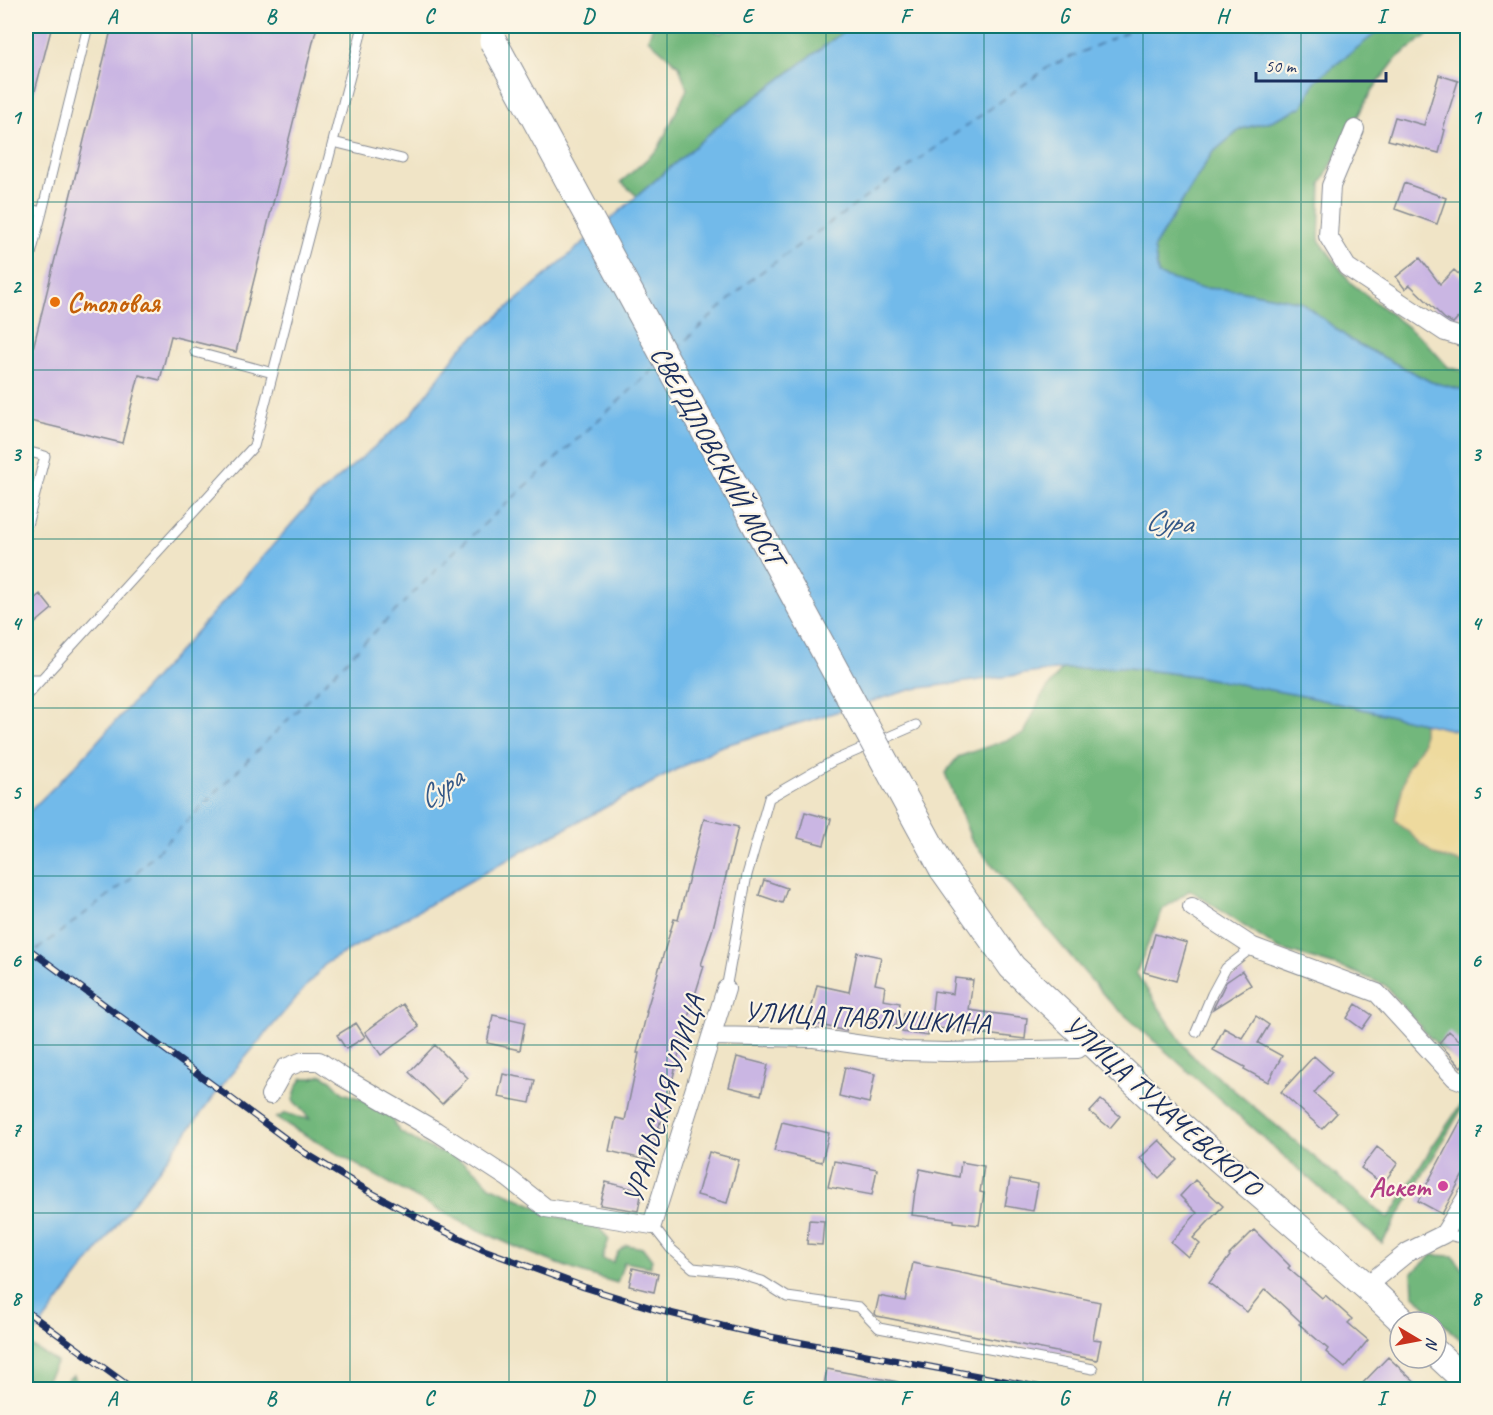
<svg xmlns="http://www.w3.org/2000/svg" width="1493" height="1415" viewBox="0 0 1493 1415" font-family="Caveat,sans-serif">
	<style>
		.forest { fill: #72b77b; stroke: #46736c; stroke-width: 1.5 }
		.sand { fill: #eeda9e; stroke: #84847e; stroke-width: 1.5 }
		.water { fill: #72baea; stroke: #4674a4; stroke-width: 1.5 }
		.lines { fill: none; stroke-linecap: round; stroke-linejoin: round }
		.ferry { stroke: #355988; stroke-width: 1.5; stroke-dasharray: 8 6; stroke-linecap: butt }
		.building { fill: #cab6e3 }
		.service-casing { stroke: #868a92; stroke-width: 11 }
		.minor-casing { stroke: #868a92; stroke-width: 20 }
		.secondary-casing { stroke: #868a92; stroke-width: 29 }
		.service { stroke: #fff; stroke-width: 9 }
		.minor { stroke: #fff; stroke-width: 18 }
		.secondary { stroke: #fff; stroke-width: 27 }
		.rail-casing { stroke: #1b2f5e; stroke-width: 7 }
		.rail { stroke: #fcf5e5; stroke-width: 4.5; stroke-dasharray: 14; stroke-linecap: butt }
		.secondary-bridge-casing { stroke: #868a92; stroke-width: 29; stroke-linecap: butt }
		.secondary-bridge { stroke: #fff; stroke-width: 27 }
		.grid { fill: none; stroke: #0f766e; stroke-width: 1.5; stroke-opacity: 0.55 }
		.food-dot { fill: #e8710a; stroke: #fcf5e5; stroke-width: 2 }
		.hotel-dot { fill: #d1479c; stroke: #fcf5e5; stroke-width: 2 }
		.labels { text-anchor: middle; stroke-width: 4.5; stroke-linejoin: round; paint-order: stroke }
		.food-label { font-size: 28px; font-weight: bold; fill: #c56008; stroke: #fcf5e5; text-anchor: start }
		.street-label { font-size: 28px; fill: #1b2f5e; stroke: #fcf5e5 }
		.hotel-label { font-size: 28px; font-weight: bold; fill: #b23c85; stroke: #fcf5e5; text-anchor: end }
		.water-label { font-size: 30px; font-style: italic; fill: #355988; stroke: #fcf5e5 }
		.neatline { fill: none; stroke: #0f766e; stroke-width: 2 }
		.grid-label { font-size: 20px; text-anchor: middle; font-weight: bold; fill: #0f766e }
	</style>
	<rect width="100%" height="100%" fill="#fcf5e5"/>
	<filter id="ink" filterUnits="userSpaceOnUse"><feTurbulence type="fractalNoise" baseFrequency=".0167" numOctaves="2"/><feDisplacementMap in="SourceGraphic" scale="12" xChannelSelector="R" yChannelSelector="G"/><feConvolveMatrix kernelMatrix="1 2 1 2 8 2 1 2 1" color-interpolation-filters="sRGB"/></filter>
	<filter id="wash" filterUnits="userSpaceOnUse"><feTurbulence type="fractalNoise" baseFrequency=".008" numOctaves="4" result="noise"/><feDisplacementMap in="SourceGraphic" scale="24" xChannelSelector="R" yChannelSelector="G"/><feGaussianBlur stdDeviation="1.35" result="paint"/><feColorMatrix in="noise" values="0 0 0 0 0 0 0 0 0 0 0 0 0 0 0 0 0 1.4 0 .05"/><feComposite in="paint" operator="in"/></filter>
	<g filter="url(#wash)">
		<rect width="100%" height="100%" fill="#f0e4c6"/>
		<path class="forest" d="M653,26H704L721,33L733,26H851L723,122L637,196L621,182L658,149L687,89L679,66L648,39Z
			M1385,26H1439L1397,58L1371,92L1321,184L1319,240L1351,283L1424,340L1448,367L1467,372V391L1431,382L1352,341L1301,302L1238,290L1199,288L1158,275L1154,247L1212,153L1241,129L1271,121L1302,107L1316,80Z
			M1120,667L1195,676L1309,697L1423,723V743L1407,768L1434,855L1467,864V1067H1465L1429,1037L1385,985L1349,970L1277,948L1190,890L1163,909L1136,973L1189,1053L1389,1219L1432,1147L1465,1099L1466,1102L1382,1243L1109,1001L972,841L945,773L958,757L1024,734L1041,697L1062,669Z
			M322,1075L331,1080L343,1093L368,1101L392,1111L394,1124L400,1132L423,1145L437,1151L451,1154L478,1173L490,1186L558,1216L599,1228L609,1239L602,1259L613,1262L618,1252L627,1245L643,1248L652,1260L650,1267L624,1262L617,1283C494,1249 385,1181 276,1118L286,1113L297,1117L310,1119L293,1100L297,1086L303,1078H313Z
			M1432,1255L1453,1256L1467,1274V1346L1413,1294L1412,1273Z
			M31,1346L57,1362L41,1389H26V1353Z
			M73,1375L80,1389H59L61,1385Z"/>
		<path class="sand" d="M1423,723L1467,733V864L1434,855L1395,820L1407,768L1423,743Z"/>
		<path class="water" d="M851,26H1385L1316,80L1302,107L1271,121L1241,129L1212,153L1154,247L1158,275L1199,288L1238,290L1301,302L1352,341L1431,382L1467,391V733L1309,697L1195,676L1120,667L1062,669L913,689L719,747L523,851L326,963L227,1079L26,1345V815L75,766L181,649L312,501L411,415L460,349L723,122Z"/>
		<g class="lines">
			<path class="ferry" d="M676,349L753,278L1050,66L1141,26
				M26,959L34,952L129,880L457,549L655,368"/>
		</g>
		<g id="blocks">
			<path class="building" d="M26,26H52L30,110L26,109Z
				M112,26H317L236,352L171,336L160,380L139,375L122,443L26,420V368L28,369Z
				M1439,75L1458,81L1443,129L1445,130L1439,153L1388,140L1395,117L1424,125Z
				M1404,183L1446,198L1437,224L1395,209Z
				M1420,258L1440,284L1454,270L1467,282V308L1453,323L1445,319L1410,285L1405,289L1396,277Z
				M40,594L52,609L26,631V606Z
				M805,812L831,819L824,845L798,838Z
				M704,819L738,827L713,928L701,965L704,966L686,1024L662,1123L660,1122L651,1161L609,1151L616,1118L625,1120L639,1053H637L647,1012H646L674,919L678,920Z
				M764,880L787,888L782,903L759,895Z
				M1155,934L1187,943L1176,981L1144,972Z
				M857,952L881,957L875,984L885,986L883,1000L900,1003L896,1026L849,1019L846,1031L808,1022L817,985L849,992Z
				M1242,971L1251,985L1213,1009L1226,982Z
				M955,978L973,980L969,1010L1027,1018L1025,1039L930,1027L934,991L953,994Z
				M403,1004L419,1027L381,1055L365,1032Z
				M1356,1004L1372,1015L1362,1029L1347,1018Z
				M904,1014L930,1018L928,1036L902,1032Z
				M493,1015L525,1022L520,1050L487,1043Z
				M1256,1016L1269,1025L1258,1043L1282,1056L1268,1082L1244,1069L1245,1067L1213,1050L1224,1028L1242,1038Z
				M356,1023L365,1037L346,1049L337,1035Z
				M1449,1031L1467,1047V1059L1461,1067L1439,1043Z
				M435,1045L468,1078L442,1104L409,1072Z
				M1314,1056L1332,1072L1314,1093L1337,1113L1322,1129L1281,1092Z
				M737,1057L768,1065L761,1095L729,1087Z
				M845,1067L875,1074L869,1103L839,1096Z
				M503,1074L535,1080L530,1103L498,1097Z
				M1101,1100L1120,1116L1110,1128L1090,1112Z
				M1467,1109V1167L1442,1214L1418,1201Z
				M782,1122L829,1133L822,1162L774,1151Z
				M1159,1140L1178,1160L1159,1178L1140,1158Z
				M1377,1147L1398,1163L1383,1184L1361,1168Z
				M709,1152L739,1160L727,1203L697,1195Z
				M834,1161L877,1169L872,1195L828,1187Z
				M961,1162L984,1166L980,1192L984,1193L979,1225L954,1222V1220L912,1215L915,1191H916L920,1169L959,1177Z
				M1010,1179L1038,1184L1033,1211L1005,1206Z
				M1195,1180L1223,1206L1193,1238L1200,1244L1188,1257L1171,1242L1197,1213L1180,1196Z
				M606,1182L642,1191L638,1211L600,1205Z
				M809,1220L824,1221L822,1245L807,1244Z
				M1254,1230L1290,1266L1288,1268L1322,1298L1325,1295L1352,1319L1348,1323L1368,1340L1345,1368L1326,1352L1328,1349L1299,1324L1301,1322L1265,1289L1247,1312L1209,1283L1230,1256L1229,1255Z
				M913,1263L1100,1302L1093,1339L1101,1340L1097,1360L877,1316L875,1314L879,1296L905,1301Z
				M633,1268L658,1274L654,1292L629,1286Z
				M1388,1357L1422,1389H1357Z
				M827,1369L898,1382V1389H823Z"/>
		</g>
	</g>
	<g filter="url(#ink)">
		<use href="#blocks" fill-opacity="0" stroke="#868a92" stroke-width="1.5"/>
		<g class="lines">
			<defs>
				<path id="service" d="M333,142L402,159
					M26,208L42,212L88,26
					M26,273L42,212
					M195,352L273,373
					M26,451L45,456L26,529
					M26,679H41
					M26,696L254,446L363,26
					M726,989L747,875L769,798L833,761L916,725
					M1196,1032L1212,994L1226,968L1253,947
					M652,1225L671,1249L693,1268L732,1272L762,1281L787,1297L859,1307L879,1328L1093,1369
					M1444,1234L1456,1237L1468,1238"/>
				<path id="minor" d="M1355,129L1331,186L1328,236L1347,267L1445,332L1468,339
					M1192,907L1253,947L1377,993L1455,1078L1468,1083
					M711,1036L814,1038L904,1051L947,1052L1078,1049L1088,1039
					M270,1095L285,1068L303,1061H319L341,1076L436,1131L508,1178L546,1208L652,1225L726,989
					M1366,1286L1408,1252L1444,1234L1468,1195"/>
				<path id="secondary" d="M943,869L1012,967L1180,1125L1366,1286L1404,1322
					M1436,1353L1468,1383"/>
			</defs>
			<use href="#service" class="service-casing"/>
			<use href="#minor" class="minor-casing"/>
			<use href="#secondary" class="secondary-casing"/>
			<use href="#service" class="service"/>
			<use href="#minor" class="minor"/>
			<use href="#secondary" class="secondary"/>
			<defs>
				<path id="rail" d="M26,947L305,1153L368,1191L436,1227L484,1250L584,1287L658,1310L722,1326L771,1337L1053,1390
					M26,1311L134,1390"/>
			</defs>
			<use href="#rail" class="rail-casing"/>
			<use href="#rail" class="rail"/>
			<defs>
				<path id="secondary-bridge" d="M493,41L943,869"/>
			</defs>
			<use href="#secondary-bridge" class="secondary-bridge-casing"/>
			<use href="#secondary-bridge" class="secondary-bridge"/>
		</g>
	</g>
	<path class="grid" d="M192,26V1390M350,26V1390M509,26V1390M667,26V1390M826,26V1390M984,26V1390M1143,26V1390M1301,26V1390M26,202H1468M26,370H1468M26,539H1468M26,708H1468M26,876H1468M26,1045H1468M26,1213H1468"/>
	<circle class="food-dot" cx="55" cy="302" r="6"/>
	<circle class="hotel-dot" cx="1443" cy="1186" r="6"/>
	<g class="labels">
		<g class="food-label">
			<text x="67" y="312">Столовая</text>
		</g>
		<g class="street-label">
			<text transform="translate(718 455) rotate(61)" y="10">СВЕРДЛОВСКИЙ МОСТ</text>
			<text transform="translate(867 1017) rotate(3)" y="10">УЛИЦА ПАВЛУШКИНА</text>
			<text transform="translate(663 1099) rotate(-73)" y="10">УРАЛЬСКАЯ УЛИЦА</text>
			<text transform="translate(1163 1105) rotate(42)" y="10">УЛИЦА ТУХАЧЕВСКОГО</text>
		</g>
		<g class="hotel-label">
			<text x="1431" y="1196">Аскет</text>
		</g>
		<g class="water-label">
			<text transform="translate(1169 521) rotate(5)" y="10">Сура</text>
			<text transform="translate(440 788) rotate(-35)" y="10">Сура</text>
		</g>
	</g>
	<rect width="1493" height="1415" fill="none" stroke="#fcf5e5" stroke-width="66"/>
	<g transform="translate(1418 1340) rotate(100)"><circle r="28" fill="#fcf5e5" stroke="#a2a6af" stroke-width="1.5"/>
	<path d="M0-4.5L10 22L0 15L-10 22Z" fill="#c8321e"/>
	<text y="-9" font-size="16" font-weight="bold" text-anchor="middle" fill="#1b2f5e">N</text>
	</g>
	<path d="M1256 72v9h130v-9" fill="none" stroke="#1b2f5e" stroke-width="3"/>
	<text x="1265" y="72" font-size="18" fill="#1b2f5e" stroke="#fcf5e5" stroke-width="4.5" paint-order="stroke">50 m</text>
	<rect x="33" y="33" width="1427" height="1349" class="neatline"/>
	<g class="grid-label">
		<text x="112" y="23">A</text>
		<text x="271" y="23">B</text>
		<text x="429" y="23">C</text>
		<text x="588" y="23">D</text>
		<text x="747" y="23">E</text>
		<text x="905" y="23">F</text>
		<text x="1064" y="23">G</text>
		<text x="1222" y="23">H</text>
		<text x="1381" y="23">I</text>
		<text x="16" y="124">1</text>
		<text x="1476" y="124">1</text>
		<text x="16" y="293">2</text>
		<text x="1476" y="293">2</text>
		<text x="16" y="461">3</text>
		<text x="1476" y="461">3</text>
		<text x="16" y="630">4</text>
		<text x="1476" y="630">4</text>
		<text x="16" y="799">5</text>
		<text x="1476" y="799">5</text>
		<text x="16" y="967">6</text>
		<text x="1476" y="967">6</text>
		<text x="16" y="1136">7</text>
		<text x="1476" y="1136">7</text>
		<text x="16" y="1305">8</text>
		<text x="1476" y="1305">8</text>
		<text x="112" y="1405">A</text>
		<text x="271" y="1405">B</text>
		<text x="429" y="1405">C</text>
		<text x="588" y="1405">D</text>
		<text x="747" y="1405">E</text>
		<text x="905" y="1405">F</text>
		<text x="1064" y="1405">G</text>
		<text x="1222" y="1405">H</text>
		<text x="1381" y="1405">I</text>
	</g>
</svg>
